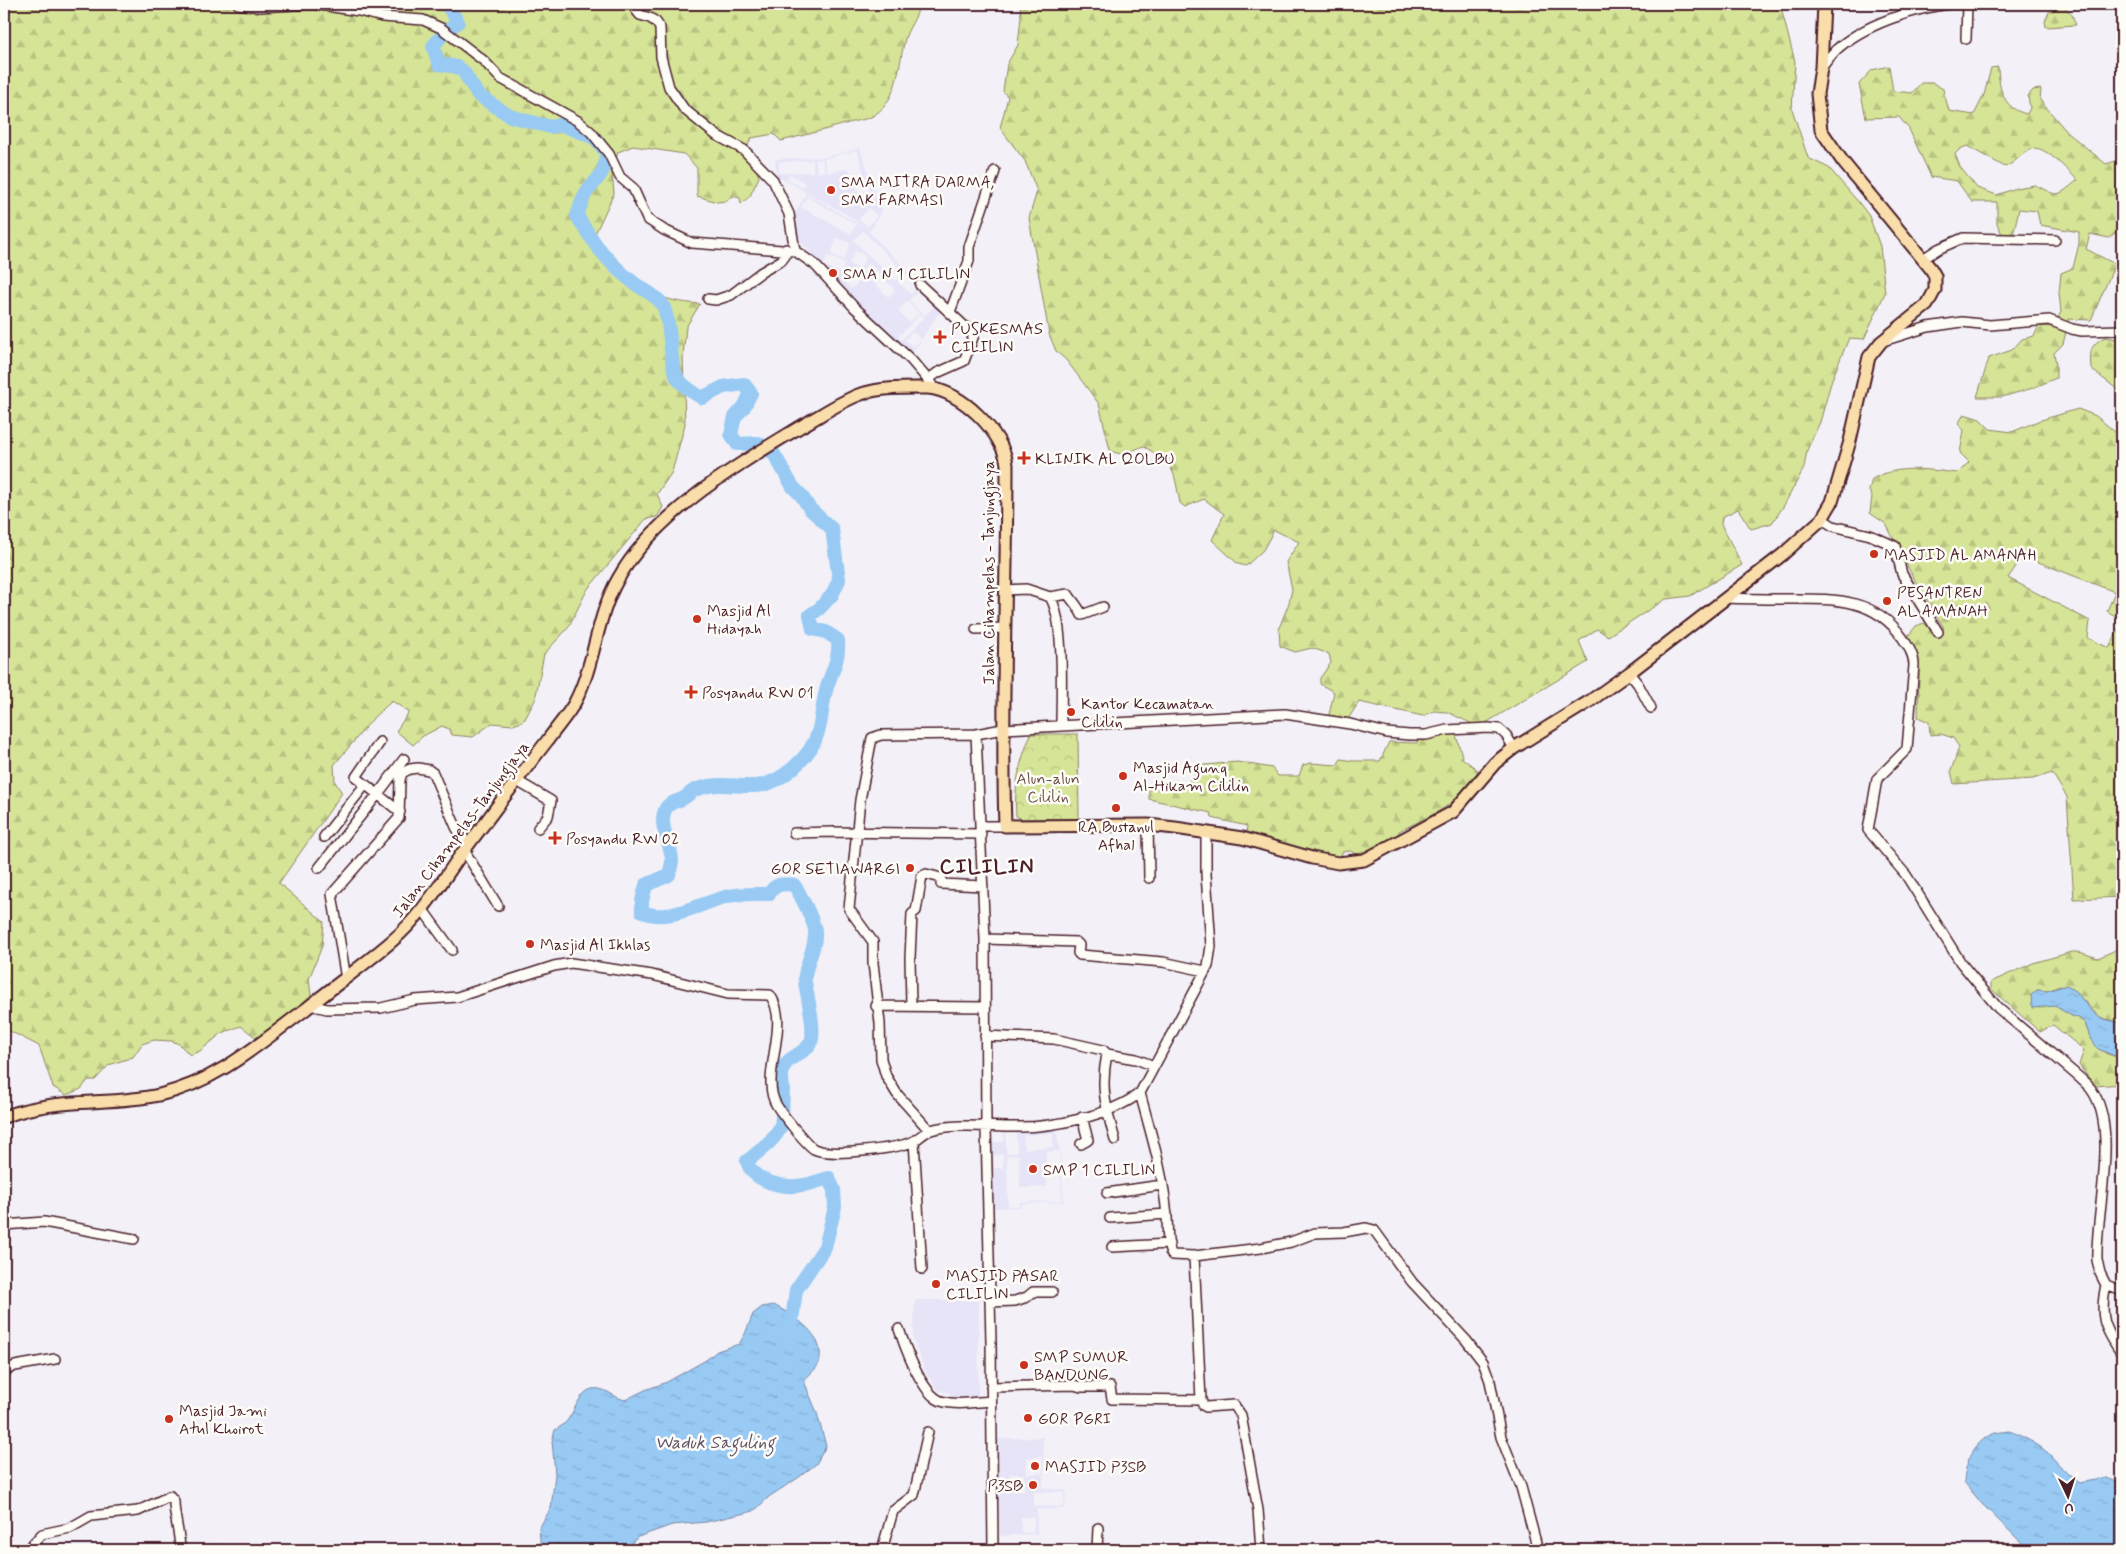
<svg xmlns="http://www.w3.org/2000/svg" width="2126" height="1554" viewBox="0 0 2126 1554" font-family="Mynerve,sans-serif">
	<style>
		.built { fill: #e7e4f7; fill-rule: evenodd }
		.forest { fill: url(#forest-firs); stroke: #908261; fill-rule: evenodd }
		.park { fill: url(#park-crowns); stroke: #908261 }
		.water { fill: url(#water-ripples); stroke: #7986a4 }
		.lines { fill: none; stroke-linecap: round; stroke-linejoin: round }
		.river { stroke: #98caf4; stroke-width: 14 }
		.minor-casing { stroke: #4a1f2b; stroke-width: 12 }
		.major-casing { stroke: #4a1f2b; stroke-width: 15 }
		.minor { stroke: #fdfcf7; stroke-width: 9 }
		.major { stroke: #f9deab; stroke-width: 11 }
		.poi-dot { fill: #c8321e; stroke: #fdfcf7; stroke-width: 2 }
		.labels { text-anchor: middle; stroke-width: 5; stroke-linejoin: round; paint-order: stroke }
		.poi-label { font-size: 16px; fill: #4a1f2b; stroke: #fdfcf7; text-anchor: start }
		.street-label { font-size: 16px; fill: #4a1f2b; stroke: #fdfcf7 }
		.park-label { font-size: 16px; fill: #6d5046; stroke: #fdfcf7 }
		.water-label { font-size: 18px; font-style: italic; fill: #615267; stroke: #fdfcf7 }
		.district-label { font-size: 21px; font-weight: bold; letter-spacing: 1px; fill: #4a1f2b; stroke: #fdfcf7 }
	</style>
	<defs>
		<pattern id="forest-firs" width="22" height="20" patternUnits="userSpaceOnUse" patternTransform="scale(1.25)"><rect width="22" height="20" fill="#d6e497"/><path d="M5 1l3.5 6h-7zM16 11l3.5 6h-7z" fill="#b9c382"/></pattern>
		<pattern id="park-crowns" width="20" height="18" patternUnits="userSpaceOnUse" patternTransform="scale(1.25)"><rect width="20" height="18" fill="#d6e497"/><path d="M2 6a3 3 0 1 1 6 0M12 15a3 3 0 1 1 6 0" fill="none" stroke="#b9c382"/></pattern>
		<pattern id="water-ripples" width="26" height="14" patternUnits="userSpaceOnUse" patternTransform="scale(1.25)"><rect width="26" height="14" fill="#98caf4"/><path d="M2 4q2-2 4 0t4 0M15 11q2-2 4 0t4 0" fill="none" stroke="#84add1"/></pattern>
	</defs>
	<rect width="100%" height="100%" fill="#f3f1f7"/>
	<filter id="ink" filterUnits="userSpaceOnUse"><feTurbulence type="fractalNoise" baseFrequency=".02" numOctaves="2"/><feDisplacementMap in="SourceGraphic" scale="10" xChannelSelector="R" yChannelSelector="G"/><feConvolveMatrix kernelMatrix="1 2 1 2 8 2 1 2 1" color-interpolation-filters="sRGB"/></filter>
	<g filter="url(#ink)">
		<path class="built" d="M860,148L882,211L870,231L867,230L943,307L913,352L887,334L829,274L801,242L792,220L806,193L867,229L846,214L777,176L775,159L825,157ZM857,150L866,181L855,184L849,168L828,173L824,159ZM822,159L825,171L818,173L815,160ZM813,160V172L779,173V162ZM790,174L805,183L803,188L787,179ZM867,182L870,192L860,195L856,186ZM807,197L856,224L851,234L801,207ZM869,208L877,216L868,227L859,219ZM863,231L904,272L895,281L853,240ZM837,238L850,243L844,260L831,254ZM855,251L866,256L860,269L849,264ZM828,256L845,263L841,273L823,266ZM869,263L895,290L888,297L862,270ZM855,268L864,277L851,289L843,280ZM906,274L918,286L911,294L898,282ZM919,291L934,307L924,316L909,300ZM907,301L919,313L909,322L898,311ZM920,314L924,318L901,340L898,337ZM912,332L921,339L914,347L905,340Z
			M990,1129H1056L1060,1153L1064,1202L1037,1203L1022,1204L1021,1207L991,1208ZM992,1131H1004V1142H992ZM1006,1133H1016L1017,1153H1006ZM1053,1133V1147L1024,1149L1023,1135ZM1059,1151L1062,1201L1020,1202V1206H1008L1007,1156L1019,1155L1020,1188L1047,1187L1046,1152ZM994,1155H1003V1168H994Z
			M915,1300H979L978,1398L951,1400L950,1393L938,1390L927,1375L913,1339Z
			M1043,1437L1044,1476L1042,1488L1066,1490L1065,1509H1037V1534L1000,1536L996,1439ZM1042,1457L1043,1473L1027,1474V1458ZM1010,1474H1024V1490H1010ZM1034,1492H1064V1507L1034,1506ZM1021,1517H1034L1033,1533L1021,1532Z"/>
		<path class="forest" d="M4,4H919C918,18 906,29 904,43C899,65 897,99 877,113C871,119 860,120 852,122C829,129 805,135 781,141L774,134L751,138L744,155L755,165L759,177L750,196L741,204L740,198L732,196L726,201L717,202L697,196V168L684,154L633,146L618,152L612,174L614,193L595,234C598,240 601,246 605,251C609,254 614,256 618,260C645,292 658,301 700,304L686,327L683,356L685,424L672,472L657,494L663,507L657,517L646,519L587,590L568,628L544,654L535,700L525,719L519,723L513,725L492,723L473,737L452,735L449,729L442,726L423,736L413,745L396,731L409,712L392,701L375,716L334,765L335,782L342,793L279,883L324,922L322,946L309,979L312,1003L263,1043L241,1026L222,1033L200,1051L190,1055L179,1044L172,1041L154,1040L142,1044L133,1057L109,1065L95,1080H88L81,1089L66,1095L53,1087L39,1046L4,1028Z
			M1020,4H1780L1795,62L1792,109L1808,158L1829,168L1860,204L1869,216L1880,246L1885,293L1864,339L1849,338L1832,379L1820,422L1807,450L1804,468L1783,507L1772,523L1751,529L1738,509L1722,517L1721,524L1742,565L1690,596L1666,599L1608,636L1597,629L1579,641L1588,662L1479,727L1447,712L1434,711L1423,716L1359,702L1348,719L1329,715L1334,692L1320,684V678L1331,663L1329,654L1312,648L1295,652L1280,646L1279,628L1289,603L1292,589L1286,562L1299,542L1274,530L1263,550L1246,566L1238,564L1212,540L1224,514L1204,499L1185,507L1180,503C1173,467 1175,465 1143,446C1131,451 1122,458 1110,450L1099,404L1067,361L1056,351L1049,334L1029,218L1037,191L1025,161L1000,128L1008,97L1003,91L1007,64L1018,45L1021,17Z
			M2064,6L2072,15L2076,25L2046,27L2045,21L2049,12Z
			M1889,66L1893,91L1912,93L1921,83H1933L1943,89L1949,111L1974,115L1984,95L1991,68L1998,67C1999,89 2003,109 2027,114L2030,108L2028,96L2033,90L2041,89L2040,100L2067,132L2106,164L2122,159V235L2116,232L2109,238L2090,234L2086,249L2115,264L2091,320L2069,319L2063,344L2054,353L2056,364V378L2033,388L2002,397H1977L1989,358L2012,350L2022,339L2034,336L2039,326L2053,327L2061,312L2059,293L2061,273L2073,268L2079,244V232L2040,225L2037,211L2019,209L2013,235L2002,234L1997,224V202H1972L1957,181L1931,177L1909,129L1899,117L1866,118L1859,84L1872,70ZM1967,146L2005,167C2015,163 2021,154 2031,149C2044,143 2068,172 2078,180C2055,198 2060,197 2035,185L2016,188L1997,195L1977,188L1960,167L1955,154L1960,149Z
			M2105,337L2122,340V393L2091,369C2090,352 2089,345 2105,337Z
			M2078,409L2096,416L2122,438V620L2107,611L2115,592L2023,556L2008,578L2090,621L2088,638L2109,648L2122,623V897L2074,899L2067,797L2052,773L2033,779L1954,784L1951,771L1959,747L1953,738L1941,734L1930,735L1929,722L1918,717L1919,675L1917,657L1908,636L1916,626L1924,623L1936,634L1944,628L1913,577L1886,524L1870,513L1872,496L1869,491L1872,479C1899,464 1929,470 1958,473L1969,462L1960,453L1964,430L1958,424L1964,414L1980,419L1990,429L2012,432L2038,421Z
			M1431,729L1455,732L1463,759L1478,770C1466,802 1428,817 1399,831L1400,837L1361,859L1351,851L1342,852L1340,859L1246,835L1247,826L1212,818L1211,813L1149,799V789H1182L1195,774L1196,766L1237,762L1272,768L1278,776H1299L1303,765L1311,763L1337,765L1341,759L1354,761H1380L1389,742L1417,743L1420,730Z
			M2122,947V1023L2102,1018L2096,1014L2073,989L2060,986L2047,991L2037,990L2032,1007L2055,1006L2072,1016L2079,1018L2085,1023L2090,1037L2105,1053L2122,1059V1084L2095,1086L2079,1065L2084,1050L2053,1025L2040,1032L1991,989V982L2033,963L2072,952H2079L2098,958Z"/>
		<path class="park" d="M1031,734H1078L1079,819H1022L1016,816C1014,785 1019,763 1031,734Z"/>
		<path class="water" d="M2067,985C2081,993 2088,1012 2102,1018C2108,1021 2116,1021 2122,1023V1059L2098,1049L2090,1037L2085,1023L2079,1018L2072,1016L2055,1006L2032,1008L2031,995L2037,990L2047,991Z
			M774,1305C794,1316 827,1335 819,1363C817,1369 808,1375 804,1381L817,1413L826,1446L816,1464L798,1478L770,1496L754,1511L706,1522L672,1525L638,1537L624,1550H541L539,1528L551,1508L555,1474L552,1441L555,1430C558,1428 562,1426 565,1423C577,1411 580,1382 603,1390C610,1392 616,1398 625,1400L645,1390L667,1382L706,1360L717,1351L739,1344L745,1334L753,1314L762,1307Z
			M2010,1431C2023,1437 2037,1443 2048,1453C2059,1464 2066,1474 2079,1483L2107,1478L2122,1484V1550H2029L1982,1504L1964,1482C1965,1464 1972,1445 1990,1435C1995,1432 2004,1432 2010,1431Z"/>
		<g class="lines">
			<path class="river" d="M443,4L449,8L458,22L445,32L433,46L439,64L457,67L463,71L478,95L510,116L550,127L561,125L573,129L595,138L606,152C606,174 598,177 586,193C582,199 580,208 577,216C595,245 607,262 634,283C642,289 657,296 662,304C673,323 668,365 678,379C684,387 694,393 702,398L723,387L744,384L751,393L744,407L735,417L731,434L737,444L758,443L774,454L793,487L801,495L810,509L832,529L839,580L832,595L819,609L810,615L813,629L826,632L838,640C840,663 829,674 825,695C822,707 822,720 818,732C812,756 780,785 755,786C734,787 715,781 695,790C690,792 687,797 682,799C676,802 670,802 666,808C657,825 671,842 672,860C672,864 670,870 669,875L646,885L642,901V911C666,925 705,901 729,896C742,893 755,894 769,894C775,884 782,883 794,885C800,893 813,920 815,930C817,949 803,966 805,982C807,996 816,1029 811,1042C805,1055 786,1056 782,1071C781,1077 783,1084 783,1090C782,1101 783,1114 781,1125C777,1139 758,1152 747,1161C752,1182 784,1189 803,1185C812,1184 820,1180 829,1178L834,1190L835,1207L825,1247L796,1290L791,1328L788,1333"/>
			<defs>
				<path id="minor" d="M238,4L259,7L313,4L359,11L382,17L423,20L441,28L484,61L500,78L578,121L591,132L609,154L620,177L633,188L647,219L664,230L692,243L795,251
					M636,4V10L640,15L650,18L656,22L660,28L661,57L669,87L684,109L716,135L744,150L773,180L789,214L795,251L814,264L854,307L911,360L936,389
					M1966,39L1967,4
					M1821,68C1826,62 1830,56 1836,50C1863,25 1914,8 1950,4
					M1923,259L1938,249L1963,238L2055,240
					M920,285L974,335L964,361L937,373L928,380
					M708,299L716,300L731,295L760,273L782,260L785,256L786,249
					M950,312L969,261V247L995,171
					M1886,340L1928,327L1962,322L1990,325L2049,320L2072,329L2082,331L2122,330
					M1822,519L1833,526L1870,535L1895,546L1902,574L1938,632
					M1006,590L1026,589L1050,597L1068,594C1073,602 1078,606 1082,615L1103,607
					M1050,597C1065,620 1061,696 1061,726
					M1726,598C1748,599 1769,599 1791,599C1835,599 1874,598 1902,637C1908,646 1914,655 1914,665L1907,749L1877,779L1868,830L1906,875L1961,963L1998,1008L2080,1078C2084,1082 2088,1085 2091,1089C2120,1128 2095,1213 2097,1260L2100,1273L2106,1285L2122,1291
					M976,629L1005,628
					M1629,673L1638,684L1651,708
					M380,742L356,777L400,812
					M517,781L551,801L548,816L538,828
					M1148,825L1149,878
					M981,826H1005
					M794,833L833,832L981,834
					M324,837L365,785
					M464,850L498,906
					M319,868L378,794L404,759
					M423,910L452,950
					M985,939L1076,942L1079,945L1078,953L1080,955L1163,962L1205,971
					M346,979L332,894L399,818L400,780L402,773L410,769L418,768L429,770L433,773L456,827L468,846
					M310,1005L327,1009L381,1008L415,1000L457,997L554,966L571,963L652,975L728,994L770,995C792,1025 758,1077 777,1106C782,1114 807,1145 814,1149C831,1157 894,1149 912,1142C918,1139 924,1132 931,1130C954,1123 989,1127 1014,1127C1051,1128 1110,1116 1140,1093L1208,966L1211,946L1206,874V832
					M911,1005L910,958L912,914L916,911L922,876L926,874L941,878V884L983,886
					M876,1006L985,1007
					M985,1036L1054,1039L1103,1050L1107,1054L1136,1059L1154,1066
					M1107,1054C1100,1088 1106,1108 1115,1140
					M1140,1093C1151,1134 1164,1175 1167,1217C1168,1228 1166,1246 1172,1255L1194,1256L1261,1248L1291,1242L1315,1233L1344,1232L1366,1228L1374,1230L1412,1282L1466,1340L1483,1362L1490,1381L1501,1437L1521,1487L1538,1550
					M929,1130L897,1094L886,1076L881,1059L880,1023L873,963V942L849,909L860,800L872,738L881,735L976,734
					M914,1141L922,1269
					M1081,1144L1088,1140L1082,1117
					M1107,1193L1162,1185
					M1110,1218L1167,1214
					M4,1225L44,1222L134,1239
					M1112,1247L1169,1244
					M1194,1256L1201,1400L1203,1405L1206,1407L1234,1405L1241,1415L1258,1510L1261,1550
					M2106,1285C2099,1317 2104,1328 2122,1354
					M990,1302L1015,1301L1027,1297L1033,1292H1052
					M899,1329C905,1347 922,1394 941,1401C957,1406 975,1402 991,1401
					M4,1371L15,1366L55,1359
					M991,1387L1074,1385L1081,1387H1110L1112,1399L1201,1400
					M27,1550L42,1534L70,1528L91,1516L138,1511L170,1496L174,1501C174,1518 180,1533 180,1550
					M212,1550H215
					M882,1550L893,1511L914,1495L928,1432
					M993,1550L991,1342L986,1127L985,939L976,734L1003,729L1285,714L1350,724L1387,733L1409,735H1426L1447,730L1489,728L1499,729L1506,735L1514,748
					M1097,1550L1098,1528"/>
				<path id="major" d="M4,1117C52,1097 109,1106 159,1095C217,1082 260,1043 306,1009C334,986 364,965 392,941C420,917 439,886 460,856C471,841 482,827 493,812C511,788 529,764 547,741C556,728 568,715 575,702C595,664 596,617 618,579C655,513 737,465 800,427C820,416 839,402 861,394C883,387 905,388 928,388C960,390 1004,433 1007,465C1007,585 1001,705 1005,826L1148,825L1175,828L1242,838L1312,858L1338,863L1364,860L1453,812L1495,763L1514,748L1590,701L1629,673L1782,555L1822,519L1832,502L1850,441L1869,357L1881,342L1927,305L1935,290V276L1931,269L1843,162L1821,130L1817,94L1821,68L1824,4"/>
			</defs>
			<use href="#minor" class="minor-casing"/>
			<use href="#major" class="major-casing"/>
			<use href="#minor" class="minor"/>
			<use href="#major" class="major"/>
		</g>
	</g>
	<g class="poi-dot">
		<circle cx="831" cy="190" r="5"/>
		<circle cx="833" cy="273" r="5"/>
		<path d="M937.5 329.5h5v5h5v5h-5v5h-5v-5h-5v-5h5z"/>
		<path d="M1021.5 450.5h5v5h5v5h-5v5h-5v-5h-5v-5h5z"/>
		<circle cx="1874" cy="554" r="5"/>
		<circle cx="1887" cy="601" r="5"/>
		<circle cx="697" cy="619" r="5"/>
		<path d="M688.5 684.5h5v5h5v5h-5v5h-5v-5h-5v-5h5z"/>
		<circle cx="1071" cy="712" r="5"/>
		<circle cx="1123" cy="776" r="5"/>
		<circle cx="1116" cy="808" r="5"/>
		<path d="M552.5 830.5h5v5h5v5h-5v5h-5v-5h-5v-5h5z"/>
		<circle cx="910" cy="868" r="5"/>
		<circle cx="530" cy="944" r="5"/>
		<circle cx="1033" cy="1169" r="5"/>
		<circle cx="936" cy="1284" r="5"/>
		<circle cx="1024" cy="1365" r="5"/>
		<circle cx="1028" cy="1418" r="5"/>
		<circle cx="169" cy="1419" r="5"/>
		<circle cx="1035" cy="1466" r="5"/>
		<circle cx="1033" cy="1485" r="5"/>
	</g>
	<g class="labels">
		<g class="poi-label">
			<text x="841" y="187">SMA MITRA DARMA,<tspan x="841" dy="18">SMK FARMASI</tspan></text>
			<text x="843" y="279">SMA N 1 CILILIN</text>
			<text x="951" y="334">PUSKESMAS<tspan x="951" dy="18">CILILIN</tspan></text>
			<text x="1035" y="464">KLINIK AL QOLBU</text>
			<text x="1884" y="560">MASJID AL AMANAH</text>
			<text x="1897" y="598">PESANTREN<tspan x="1897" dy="18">AL AMANAH</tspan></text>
			<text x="707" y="616">Masjid Al<tspan x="707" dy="18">Hidayah</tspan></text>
			<text x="702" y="698">Posyandu RW 01</text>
			<text x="1081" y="709">Kantor Kecamatan<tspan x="1081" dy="18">Cililin</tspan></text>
			<text x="1133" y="773">Masjid Agung<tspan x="1133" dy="18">Al-Hikam Cililin</tspan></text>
			<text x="1116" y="832" text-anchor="middle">RA Bustanul<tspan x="1116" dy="18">Afhal</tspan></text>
			<text x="566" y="844">Posyandu RW 02</text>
			<text x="900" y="874" text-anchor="end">GOR SETIAWARGI</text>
			<text x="540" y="950">Masjid Al Ikhlas</text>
			<text x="1043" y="1175">SMP 1 CILILIN</text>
			<text x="946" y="1281">MASJID PASAR<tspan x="946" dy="18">CILILIN</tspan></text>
			<text x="1034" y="1362">SMP SUMUR<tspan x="1034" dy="18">BANDUNG</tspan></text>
			<text x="179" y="1416">Masjid Jami<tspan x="179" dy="18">Atul Khoirot</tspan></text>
			<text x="1038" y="1424">GOR PGRI</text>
			<text x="1045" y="1472">MASJID P3SB</text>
			<text x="1023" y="1491" text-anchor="end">P3SB</text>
		</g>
		<g class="street-label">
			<text transform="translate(988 573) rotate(-90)" y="6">Jalan Cihampelas - Tanjungjaya</text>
			<text transform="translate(460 829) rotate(-53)" y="6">Jalan Cihampelas-Tanjungjaya</text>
		</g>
		<g class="park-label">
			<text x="1048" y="784">Alun-alun<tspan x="1048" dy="18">Cililin</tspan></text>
		</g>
		<g class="water-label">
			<text x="715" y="1448">Waduk Saguling</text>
		</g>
		<g class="district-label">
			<text x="987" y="873">CILILIN</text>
		</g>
	</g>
	<rect width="2126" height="1554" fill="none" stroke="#fdfcf7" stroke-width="20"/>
	<rect x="10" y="10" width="2106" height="1534" fill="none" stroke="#4a1f2b" stroke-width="2" filter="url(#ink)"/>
	<g transform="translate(2068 1496) rotate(176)" stroke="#fdfcf7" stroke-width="4" paint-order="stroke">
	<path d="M0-4L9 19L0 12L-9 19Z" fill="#4a1f2b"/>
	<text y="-8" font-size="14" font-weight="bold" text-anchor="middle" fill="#4a1f2b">U</text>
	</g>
</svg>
